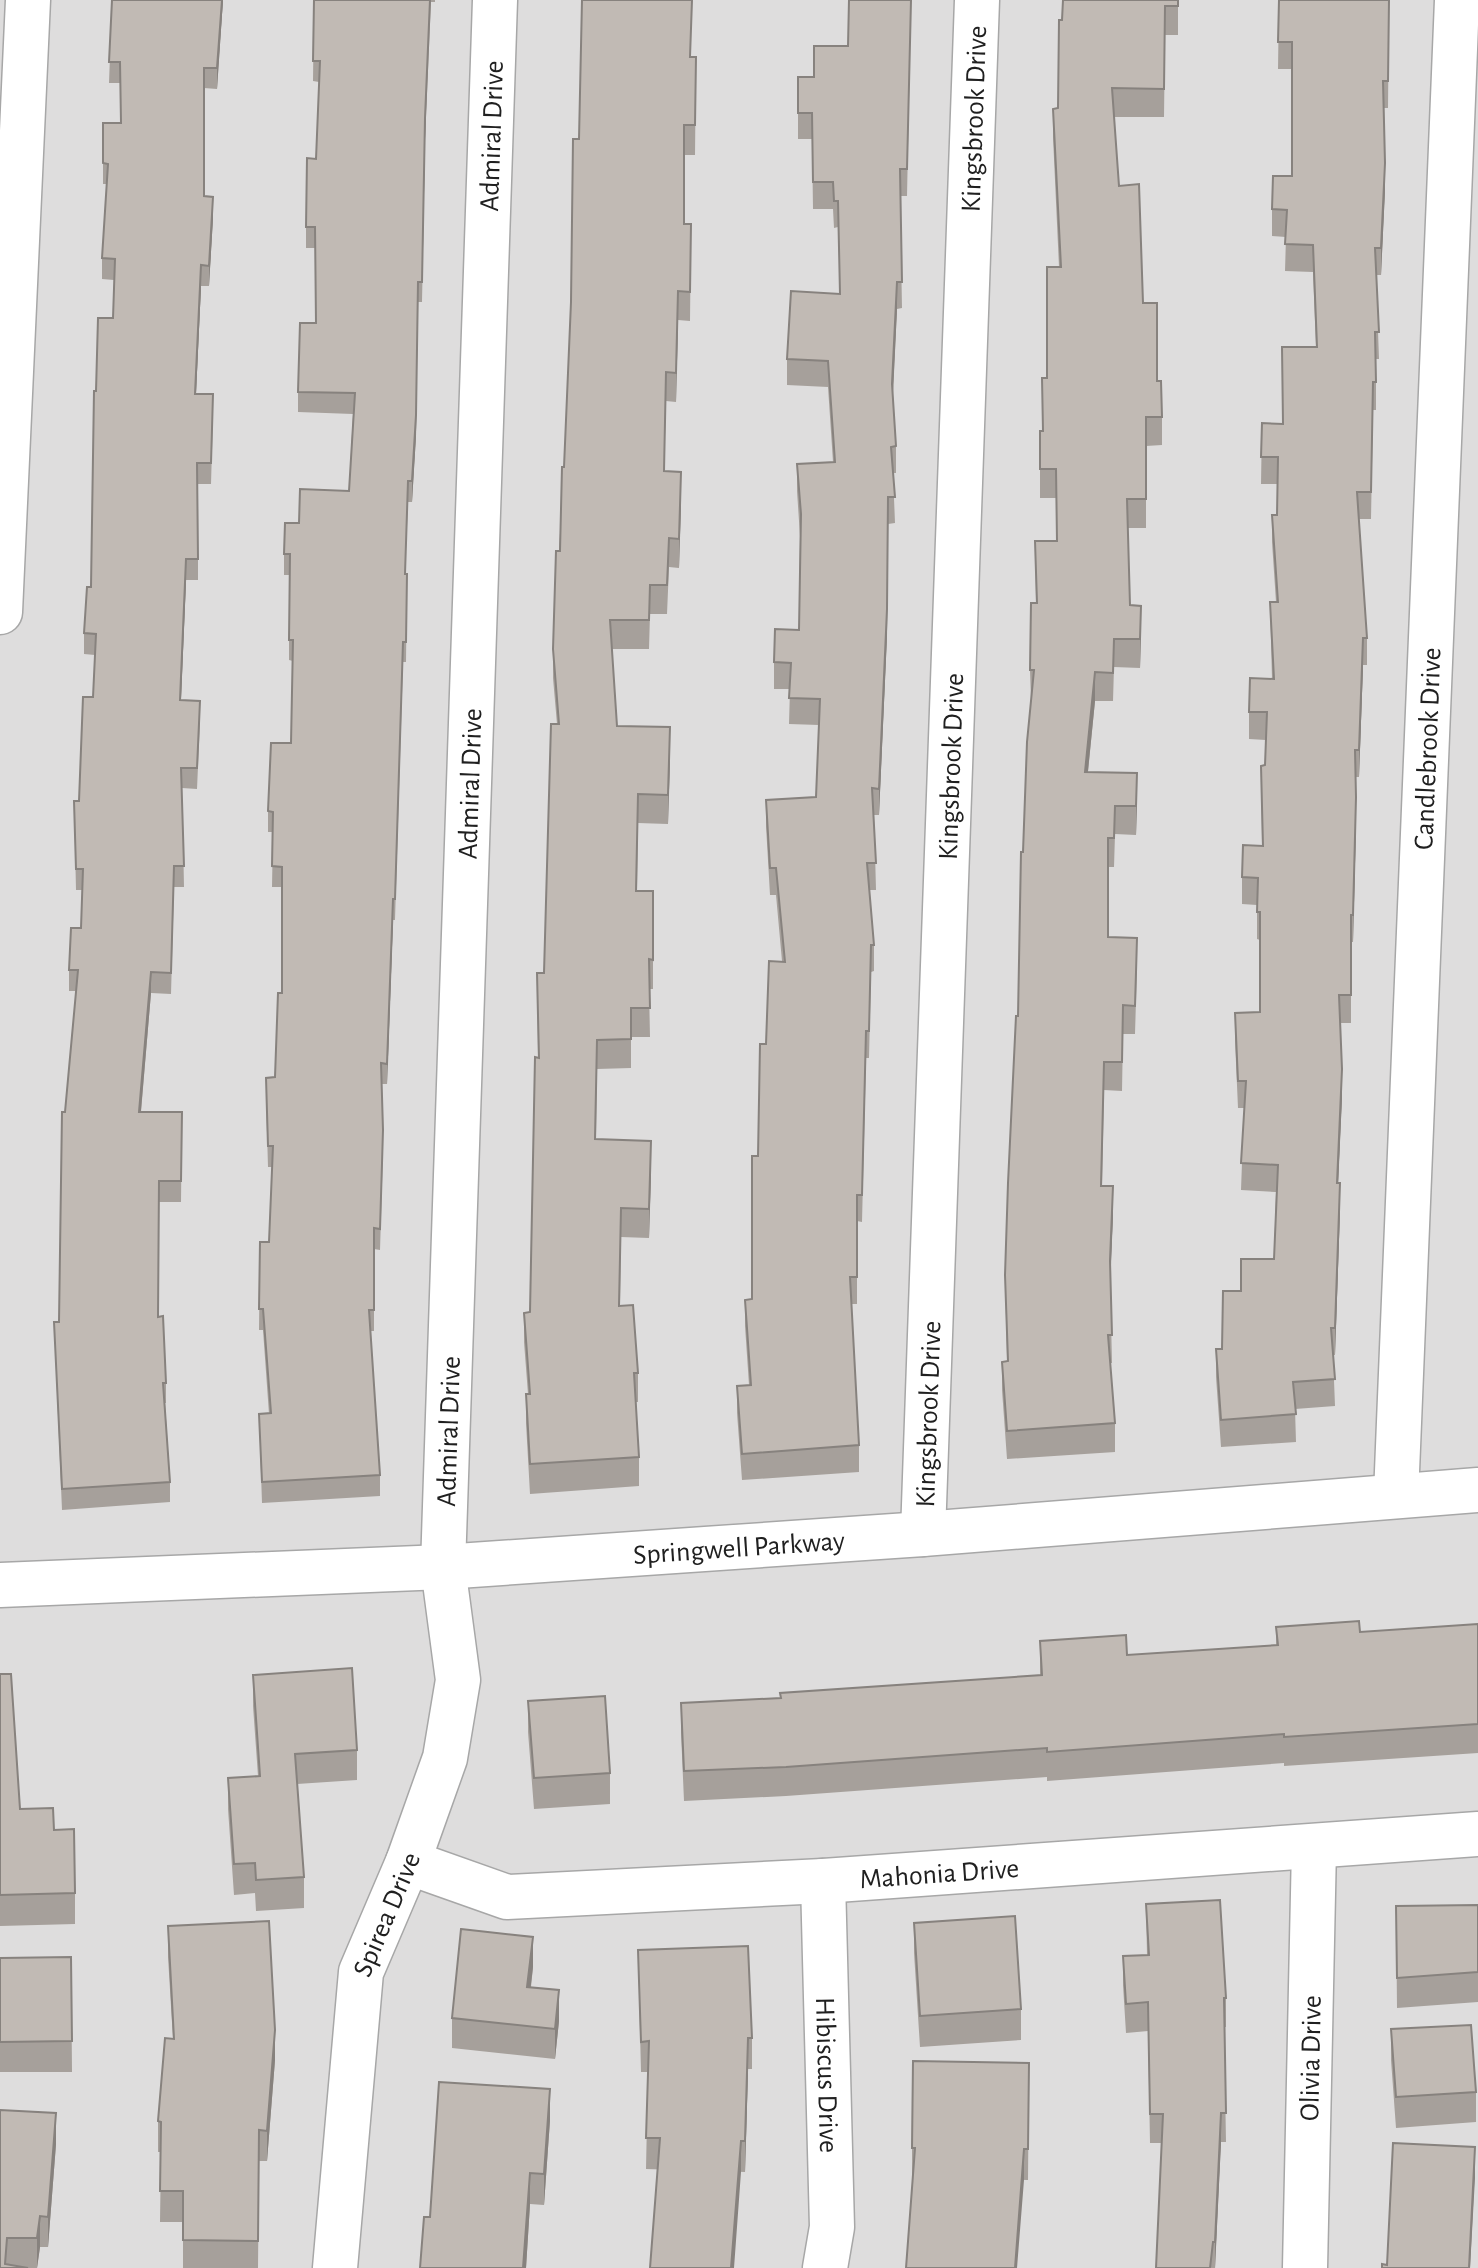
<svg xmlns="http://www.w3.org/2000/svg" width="1478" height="2268" viewBox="0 0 1478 2268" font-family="'Alegreya Sans',sans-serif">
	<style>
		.residential { fill: #dedddd }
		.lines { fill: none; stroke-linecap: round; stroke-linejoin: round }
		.minor-casing { stroke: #a7a7a7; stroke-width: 47 }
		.minor { stroke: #fff; stroke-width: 44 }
		.wall { fill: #a6a09b }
		.shaded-wall { fill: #87827e }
		.building { fill: #c1bab4; stroke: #87827e; stroke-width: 2 }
		.labels { text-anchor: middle; stroke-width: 6; stroke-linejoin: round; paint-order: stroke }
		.street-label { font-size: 28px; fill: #202020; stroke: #fff }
	</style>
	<rect width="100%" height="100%" fill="#f0ede8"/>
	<path class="residential" d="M0,0H1478V2268H0Z"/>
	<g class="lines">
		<defs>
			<g id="minor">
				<path d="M0,612L28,0"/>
				<path id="s1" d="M1396,1496L1457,0"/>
				<path id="s2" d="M923,1534L977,0"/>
				<path id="s3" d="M0,1585L443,1567L923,1534L1478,1490"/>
				<path id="s4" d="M408,1862L507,1897L823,1881L1478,1834"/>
				<path id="s5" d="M823,1881L832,2227L825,2268"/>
				<path id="s6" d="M335,2268L361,1972L408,1862L445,1758L458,1680L443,1567L495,0"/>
				<path id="s7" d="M1305,2268L1314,1847"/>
			</g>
		</defs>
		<use href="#minor" class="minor-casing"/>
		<use href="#minor" class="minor"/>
	</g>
	<path class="wall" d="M112,0H223L217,89L204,88V196L213,218L209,286H201L196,394L213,415L211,484H198V580H186L181,700L200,721L197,789L182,788L184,887H174L171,994L151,993L141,1112H182L181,1202H159V1317L166,1383V1403H165L170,1482V1502L62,1510L54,1322H59L65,1112L76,991H69V970L81,928L82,890H76L74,801H79L93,697L95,655L84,654V633L91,587L96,391L113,318L114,280L102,279V258L107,184H103V123H121L120,83H109Z
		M314,0H435V2H431L425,139L422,302H418L416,436L412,502H408L405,574H407L406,662H403L395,920H393L387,1084H382L383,1151L380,1250L374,1249V1331H370L380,1475V1496L262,1503L259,1414H269L263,1330H259L260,1242H269L272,1167H268L266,1098L275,1077L282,993V887H272L273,832H268V811L291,743L293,661L289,660V575H284V554L299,523L349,491L353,414L298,412V392L316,323L315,248H306V227L316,159L319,82L313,81Z
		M911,0L907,196H900L902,308L897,309L893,395L896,446V473H893L895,523L888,524L887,636L879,815H874L876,890H869L874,945V971L871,972L869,1058H866L862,1222L857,1221V1304H851L859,1445V1472L742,1480L737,1413V1386L749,1385L745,1326V1300L752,1299L758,1156L766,1044L782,961L776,895H770L766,826V800L816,797L819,725L789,724L790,689H774V662L799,630L800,536L797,491V464L833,462L828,387L787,385V359L840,294L838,227L834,228L833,209H813L812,139H798V77H814L848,46Z
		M1178,0V35H1165L1164,117H1114L1119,186L1143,303L1162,417V445L1146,446V528H1128L1130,605L1141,634L1140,668L1114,667L1113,701H1095L1088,772L1137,802L1136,835L1115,834L1114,867H1108V937L1137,967L1135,1034H1123L1122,1091L1104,1090L1102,1186L1113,1215L1110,1277L1112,1363H1110L1115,1423V1452L1007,1459L1002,1390V1362L1007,1361L1005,1275L1018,1016L1023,852L1031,699L1030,670L1036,603L1035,541H1056V498H1040V431H1042V378H1047L1059,267L1053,137V109L1058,108L1062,20Z
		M1279,0H1389L1388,108H1384L1385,190L1381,275H1376L1379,359H1376V410H1373L1371,519H1359L1367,638V665H1363L1359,777H1356V824L1353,942H1351V1023H1340L1342,1097L1338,1183L1340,1210L1335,1355H1333L1335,1406L1295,1409L1296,1442L1221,1447L1216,1377V1349H1222L1241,1291L1274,1259L1276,1192L1241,1190L1244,1108H1238L1235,1040V1013L1260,1012V940L1257,939V905L1242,904V877L1262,845L1261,766L1265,765L1266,740L1249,739V712L1272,679L1270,602H1276L1272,542V515H1277L1278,484H1261L1262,423L1282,424L1316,347L1313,272L1285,271L1286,237L1272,236V209L1292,176V69H1278Z
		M691,57H696L695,155H684V224H691L690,321L678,320L676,402L666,401L664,471L681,501L679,568L669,567L667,614H650L649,649H612L617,726L670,756L668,824L638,823L637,891H653V989H649L650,1037H631V1068L597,1069L596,1139L651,1170L649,1238L621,1237L620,1306L638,1373V1402H636L639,1457V1486L530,1494L526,1423V1394H528L524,1342V1313L530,1312L538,1058L537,973H544L557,724L553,678V649L564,467L579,139Z
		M1478,1624V1753L1284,1766V1763L1047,1781V1777L786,1796L684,1801L681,1732V1703L780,1698L1040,1675V1641L1127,1655L1276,1645V1627L1360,1632Z
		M0,1674L20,1809L54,1830L75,1893V1924L0,1926Z
		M253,1675L357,1750V1780L297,1784L304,1877V1908L256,1911L255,1893L234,1895L228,1809V1778L258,1776L253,1706Z
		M528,1701L610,1773V1804L534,1809L528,1732Z
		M1146,1904L1226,1998V2027H1224L1226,2142H1221L1215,2268H1156L1162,2143H1150L1148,2031L1126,2033L1123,1985V1956L1147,1955Z
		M1478,1905V2002L1397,2008L1396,1906Z
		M914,1923L1021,2009V2040L920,2047L914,1953Z
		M168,1926L275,2060L267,2161H259L258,2268H183V2222H160L161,2152H158V2121L173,2039L168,1957Z
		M638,1950L752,2038V2069H748L745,2172L646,2169L648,2072H641Z
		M71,1957L72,2072H0V1958Z
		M533,1967L531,1987L559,2021L555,2059L452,2048V2018Z
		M1391,2029L1476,2092V2122L1396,2128L1391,2060Z
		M1029,2063L1028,2180L912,2178V2148Z
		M0,2110L56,2144L48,2247H40L37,2268H0Z
		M550,2120L544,2205L530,2204L526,2268L430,2217Z"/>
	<path class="shaded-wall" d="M222,0H223L217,89V68Z
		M430,0L425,139L422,302L425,118Z
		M1385,163V190L1381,275V248Z
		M213,197V218L209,286V266Z
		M201,265V286L195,414V394Z
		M418,282L416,436L412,502V481Z
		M897,282V309L892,411V384Z
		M678,291V320L676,402V373Z
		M681,472V501L679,568V539Z
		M888,497L887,636L879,815V789Z
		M186,559V580L180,721V700Z
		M1141,606V634L1140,668V639Z
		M1363,638V665L1359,777V750Z
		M1095,672V701L1085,800V772Z
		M670,727V756L668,824V795Z
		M1137,773V802L1136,835V806Z
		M1356,797V824L1353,942V915Z
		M393,899V920L387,1084V1064Z
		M151,972V993L139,1133V1112Z
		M1342,1069V1097L1337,1210V1183Z
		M651,1141V1170L649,1238V1209Z
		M1340,1183V1210L1335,1355V1328Z
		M1113,1186V1215L1110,1290V1261Z
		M533,1937V1967L527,2017V1987Z
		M559,1990V2021L555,2059V2029Z
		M275,2030V2060L267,2161V2131Z
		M748,2038V2069L745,2172V2141Z
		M550,2089V2120L544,2205V2174Z
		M56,2113V2144L48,2247V2217Z
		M1221,2113V2142L1215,2268V2242Z
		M741,2141V2172L734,2268H731Z
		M1475,2147V2178L1470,2268H1469Z
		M1024,2149V2180L1017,2268H1015Z
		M530,2173V2204L526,2268H523Z
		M40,2216V2247L37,2268V2238Z"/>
	<path class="building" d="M112,0H222L217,68H204V196L213,197L209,266L201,265L195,394H213L211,463H197L198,559H186L180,700L200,701L197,768H181L184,866H174L171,973L151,972L139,1112H182L181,1181H159L158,1317L163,1316L166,1383H163L170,1482L62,1489L54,1322H59L62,1112H65L78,970H69L71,928H81L83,869H76L74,801H79L83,697H93L96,634L84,633L87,587H91L94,391H96L98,318H113L115,259L102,258L108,164L103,163V123H121L120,62H109Z
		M314,0H430L425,118L422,282H418L416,415L412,481H408L405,574H407L406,642H403L395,899H393L387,1064L381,1063L383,1130L380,1229L374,1228V1310H369L380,1475L262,1482L259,1414L271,1413L263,1309H259L260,1242H269L273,1146H268L266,1078L275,1077L278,993H282V867L272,866L273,812L268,811L271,743H291L293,640H289L290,554H284L285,523H299L300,489L349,491L355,393L298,392L300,323H316L315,227H306L307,158L316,159L320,61H313Z
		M582,0H692L690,57H696L695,125H684V224H691L690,292L678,291L676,373L666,372L664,471L681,472L679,539L669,538L667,585H650L649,620H610L617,726L670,727L668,795L638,794L636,891H653V960L649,959L650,1008H631V1039L597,1040L595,1139L651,1141L649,1209L621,1208L619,1306L633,1305L638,1373H634L639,1457L530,1464L526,1394H530L524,1313L530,1312L535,1057L539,1058L537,973H544L551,724H559L553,649L556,551H560L562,467H564L571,302L573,139H579Z
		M849,0H911L907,169H900L902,282H897L892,384L896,446L891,447L895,497H888L887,609L879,789L872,788L876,863H867L874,945H871L869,1031H866L862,1195H857V1277H850L859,1445L742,1454L737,1386L751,1385L745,1300L752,1299V1156H758L760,1044H766L769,961L785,962L776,868H770L766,800L816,797L820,699L789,698L791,663L774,662L775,629L799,630L801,514L797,464L835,462L828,361L787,359L791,291L840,294L838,201H834L833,182H813L812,113H798V77H814V46H848Z
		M1063,0H1178V6H1165L1164,89L1112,88L1119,186L1139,184L1143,303H1157V381H1161L1162,417H1146V499H1127L1130,605L1141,606L1140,639H1114L1113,673L1095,672L1085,772L1137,773L1136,806H1115L1114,838H1108V937L1137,938L1135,1006L1123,1005L1122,1062H1104L1101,1186H1113L1110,1261L1112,1335H1108L1115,1423L1007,1431L1002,1362L1008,1361L1005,1275L1008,1183L1016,1016H1018L1021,852H1023L1027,742L1034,670H1030L1031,603H1037L1035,541H1057L1056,469H1040V431H1043L1042,378H1047V267H1061L1053,109L1058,108L1059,20H1062Z
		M1279,0H1389L1388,81H1383L1385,163L1381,248H1375L1379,332H1375L1376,382H1373L1371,492H1357L1367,638H1363L1359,750H1355L1356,797L1353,915H1351V995H1339L1342,1069L1337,1183H1340L1335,1328H1331L1335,1379L1293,1382L1296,1414L1221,1420L1216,1349H1222L1223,1291H1241V1259H1274L1278,1165L1241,1163L1246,1081H1238L1235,1013L1260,1012V912H1257L1258,878L1242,877L1243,845L1263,846L1261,766L1265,765L1267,712H1249L1250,678L1274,679L1270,602H1278L1272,515H1277L1278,457H1261L1262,423L1283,424L1282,347H1317L1313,245L1285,244L1287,210L1272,209L1273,176H1292V42H1278Z
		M1359,1621L1360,1632L1478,1624V1724L1284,1737V1734L1047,1752V1748L786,1767L684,1771L681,1703L781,1698L780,1693L1042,1675L1040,1641L1126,1635L1127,1655L1278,1645L1276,1627Z
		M352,1668L357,1750L295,1754L304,1877L256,1880L255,1863L234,1864L228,1778L260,1776L253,1675Z
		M0,1674H11L20,1809L53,1808L54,1830L74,1829L75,1893L0,1895Z
		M605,1696L610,1773L534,1778L528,1701Z
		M1220,1900L1226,1998H1224L1226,2113H1221L1215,2242H1213L1210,2268H1156L1163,2114H1150L1148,2002L1126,2004L1123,1956L1149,1955L1146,1904Z
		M1478,1905V1972L1397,1978L1396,1906Z
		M1015,1916L1021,2009L920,2016L914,1923Z
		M269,1921L275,2030L267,2131L259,2130L258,2241L183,2240V2191H160L161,2122L158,2121L165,2038L174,2039L168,1926Z
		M461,1929L533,1937L527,1987L559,1990L555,2029L452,2018Z
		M748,1946L752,2038H748L745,2141H741L731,2268H650L660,2138H646L649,2041L641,2042L638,1950Z
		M71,1957L72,2041L0,2042V1958Z
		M1471,2025L1476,2092L1396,2097L1391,2029Z
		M913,2061L1029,2063L1028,2149H1024L1015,2268H906L915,2148H912Z
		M439,2082L550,2089L544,2174L530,2173L523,2268H420L424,2217H430Z
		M0,2110L56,2113L48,2217L40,2216L37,2238H7L5,2264L28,2268H0Z
		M1393,2143L1475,2147L1469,2268H1382V2264L1387,2265Z"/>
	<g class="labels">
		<g class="street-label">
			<text dy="10" stroke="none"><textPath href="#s2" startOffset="1416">Kingsbrook Drive</textPath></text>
			<text dy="10" stroke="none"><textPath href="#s6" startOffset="2152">Admiral Drive</textPath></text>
			<text dy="10" stroke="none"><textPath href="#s1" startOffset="748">Candlebrook Drive</textPath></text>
			<text dy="10" stroke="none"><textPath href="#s2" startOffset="768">Kingsbrook Drive</textPath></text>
			<text dy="10" stroke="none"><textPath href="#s6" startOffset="1504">Admiral Drive</textPath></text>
			<text dy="10" stroke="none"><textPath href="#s2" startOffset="120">Kingsbrook Drive</textPath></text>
			<text dy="10" stroke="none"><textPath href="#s6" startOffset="856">Admiral Drive</textPath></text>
			<text dy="10" stroke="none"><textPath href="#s3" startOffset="740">Springwell Parkway</textPath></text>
			<text dy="10" stroke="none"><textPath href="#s4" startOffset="538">Mahonia Drive</textPath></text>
			<text dy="10" stroke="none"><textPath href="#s6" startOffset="360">Spirea Drive</textPath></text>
			<text dy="10" stroke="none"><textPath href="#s7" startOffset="210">Olivia Drive</textPath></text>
			<text dy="10" stroke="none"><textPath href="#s5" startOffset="194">Hibiscus Drive</textPath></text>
		</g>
	</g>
</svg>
